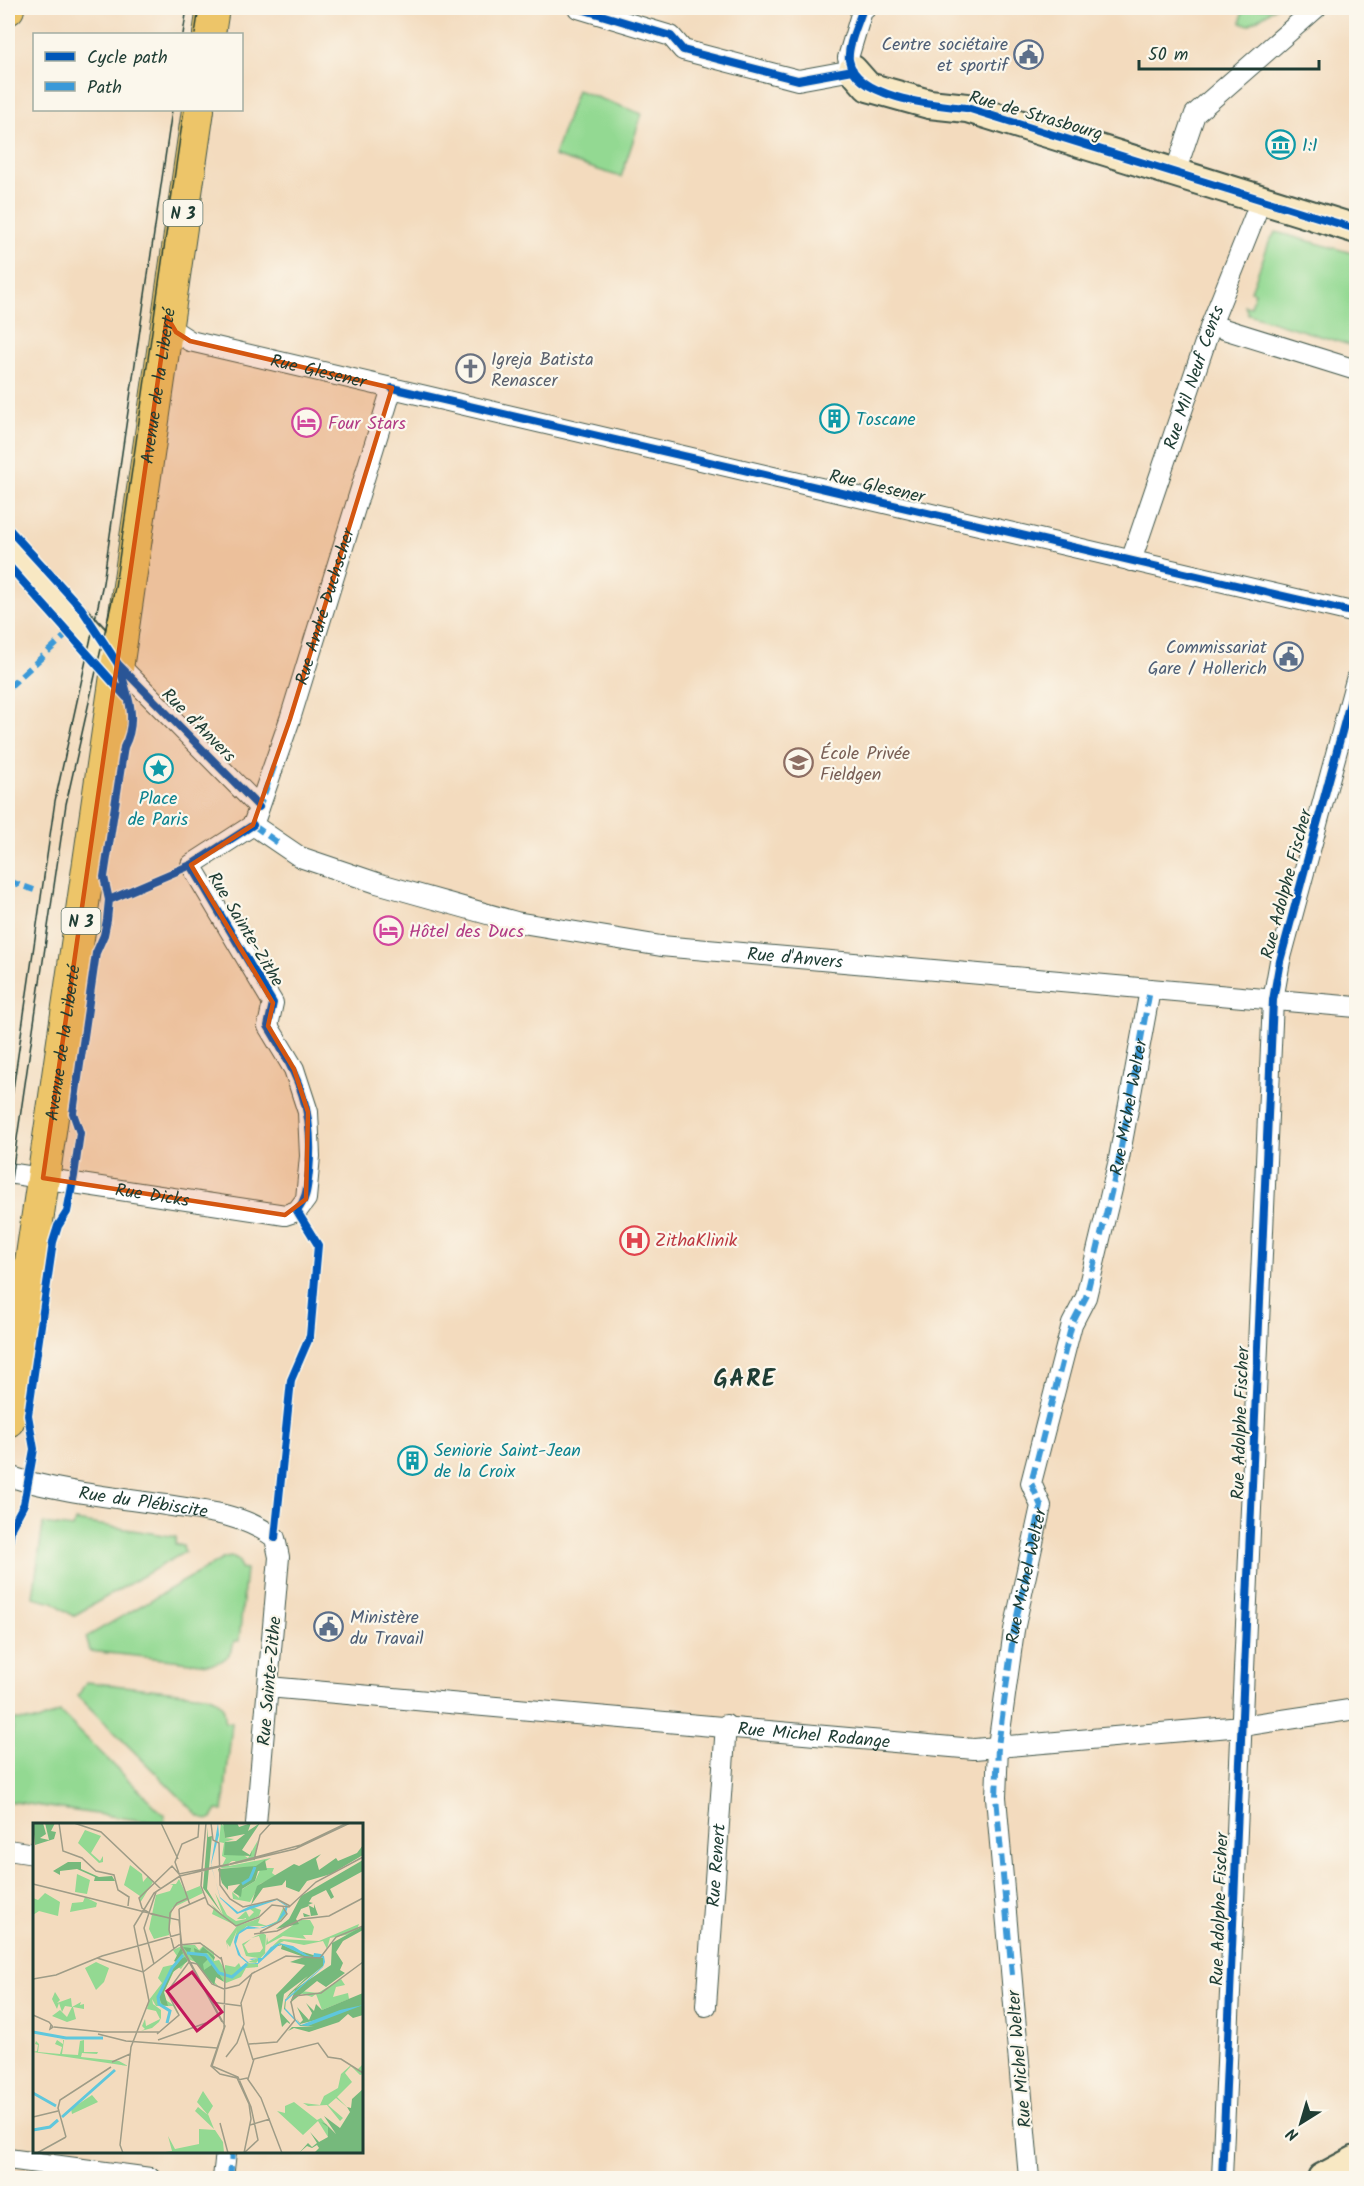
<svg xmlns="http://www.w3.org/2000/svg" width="1364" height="2186" viewBox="0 0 1364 2186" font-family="Kalam,sans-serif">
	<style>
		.green { fill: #93d992; stroke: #598b63; stroke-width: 1.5 }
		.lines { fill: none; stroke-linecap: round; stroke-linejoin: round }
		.street-casing { stroke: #3f5549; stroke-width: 22 }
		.secondary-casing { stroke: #3f5549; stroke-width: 32 }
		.primary-casing { stroke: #3f5549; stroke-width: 34 }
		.street { stroke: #fff; stroke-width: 20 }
		.secondary { stroke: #f8e8c3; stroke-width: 28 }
		.primary { stroke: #edc569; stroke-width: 32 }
		.tram { stroke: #1f3d34; stroke-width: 1.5 }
		.quiet { stroke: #3a99d8; stroke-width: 6; stroke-dasharray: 12 6; stroke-linecap: butt }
		.cycleway-casing { stroke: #fbf7ec; stroke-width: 11 }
		.cycleway { stroke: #0057b8; stroke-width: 8 }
		.marked { fill: #d45610; fill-opacity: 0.2; stroke: #d45610; stroke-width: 4.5; stroke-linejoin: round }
		.labels { text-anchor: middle; stroke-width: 4.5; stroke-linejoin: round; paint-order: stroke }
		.shield { fill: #fbf7ec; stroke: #61756b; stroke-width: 1.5 }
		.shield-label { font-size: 16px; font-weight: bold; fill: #1f3d34 }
		.service-label { font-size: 18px; fill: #4e5e75; stroke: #fbf7ec; text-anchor: end }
		.street-label { font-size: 18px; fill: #1f3d34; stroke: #fbf7ec }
		.culture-label { font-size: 18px; fill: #0d838f; stroke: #fbf7ec; text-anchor: start }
		.worship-label { font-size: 18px; fill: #5b616d; stroke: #fbf7ec; text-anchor: start }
		.hotel-label { font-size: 18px; fill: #b23c85; stroke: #fbf7ec; text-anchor: start }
		.education-label { font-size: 18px; fill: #785e54; stroke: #fbf7ec; text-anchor: start }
		.health-label { font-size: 18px; fill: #be3a42; stroke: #fbf7ec; text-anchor: start }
		.district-label { font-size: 24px; font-weight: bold; letter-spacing: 1.5px; fill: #1f3d34; stroke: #fbf7ec }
		.inset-river { fill: none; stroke: #5fc7dc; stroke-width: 3 }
		.inset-road { fill: none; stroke: #9e9c87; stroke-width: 1.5 }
		.view { fill: #c2185b; fill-opacity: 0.15; stroke: #c2185b; stroke-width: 3 }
		.inset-edge { fill: none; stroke: #1f3d34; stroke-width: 3 }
	</style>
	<rect width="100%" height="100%" fill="#fbf7ec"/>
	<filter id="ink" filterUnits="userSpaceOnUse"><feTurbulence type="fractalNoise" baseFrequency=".0167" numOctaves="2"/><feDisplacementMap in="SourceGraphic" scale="12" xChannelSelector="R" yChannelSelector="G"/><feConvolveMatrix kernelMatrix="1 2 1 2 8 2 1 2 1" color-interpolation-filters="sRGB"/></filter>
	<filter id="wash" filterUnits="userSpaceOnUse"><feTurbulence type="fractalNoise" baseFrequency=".008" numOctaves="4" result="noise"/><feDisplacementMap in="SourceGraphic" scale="24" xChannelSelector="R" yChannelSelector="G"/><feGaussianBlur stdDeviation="1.35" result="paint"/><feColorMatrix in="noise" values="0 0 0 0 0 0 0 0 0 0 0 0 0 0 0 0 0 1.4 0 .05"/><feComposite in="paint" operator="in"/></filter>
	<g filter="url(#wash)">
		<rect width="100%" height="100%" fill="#f3dbbe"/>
		<path class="green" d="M1250,8H1275L1249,25L1241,23L1242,12Z
			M577,90L642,114L621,177L554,156Z
			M1276,232L1356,254V347L1248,314L1245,306L1251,307L1255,292L1251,291L1270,240Z
			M75,1521L176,1537L175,1544L183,1546L185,1552L73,1616L53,1602L33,1597L43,1524L73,1528Z
			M232,1557L239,1561L241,1569H246L239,1641H234C232,1656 223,1663 209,1664L90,1651L86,1637L224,1558Z
			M86,1682L205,1695C220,1698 226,1707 225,1722L232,1723L223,1811L217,1810L212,1818L207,1820L199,1816L78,1696Z
			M60,1712L165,1816L164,1824L8,1801V1765L14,1720L38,1721Z"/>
	</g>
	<g filter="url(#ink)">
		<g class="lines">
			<defs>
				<g id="street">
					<path d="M578,8L671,36L683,50L798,80L853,70L848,58L862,11L866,8"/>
					<path d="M1175,173L1195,114L1316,8"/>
					<path id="s1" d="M167,317L176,332L190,341L1356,613"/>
					<path d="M1211,325L1356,370"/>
					<path id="s2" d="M1131,561L1211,325L1262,198"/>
					<path d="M118,664L259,807"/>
					<path id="s3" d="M253,825L300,857L377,883L516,922L661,946L1356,1007"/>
					<path id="s4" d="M253,825L290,719L392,388"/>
					<path id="s5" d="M8,1173L285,1215L297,1211L306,1199L310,1156L308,1112L294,1069L268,1026L273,1003L191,865L253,825"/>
					<path id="s6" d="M8,1476C59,1492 113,1497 166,1505C203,1511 245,1514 275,1538L279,1557L256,1824"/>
					<path id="s7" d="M268,1687L974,1749L1242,1726L1356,1709"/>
					<path d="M8,1850L34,1854"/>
					<path id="s8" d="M706,2006L726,1725"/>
					<path d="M8,2159L150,2178"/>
					<path d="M223,2178L226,2152"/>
					<path d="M1029,2178L996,1797L998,1746L1014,1630L1041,1506L1031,1483L1072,1324L1086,1297L1118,1164L1150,990"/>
					<path d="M1222,2178L1273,1000L1280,961L1356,680"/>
				</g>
				<path id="secondary" d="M853,70L868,87L929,104L967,108L1356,229
					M8,546L118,664
					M1322,2178L1356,2160"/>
				<g id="primary">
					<path d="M8,9V8"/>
					<path d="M209,34L213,8"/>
					<path id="s9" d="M8,1421L198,110"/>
				</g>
			</defs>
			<use href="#street" class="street-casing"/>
			<use href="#secondary" class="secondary-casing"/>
			<use href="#primary" class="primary-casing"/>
			<use href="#street" class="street"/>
			<use href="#secondary" class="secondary"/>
			<use href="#primary" class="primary"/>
			<path class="tram" d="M183,34L187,8
				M195,34L199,8
				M8,1124L55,801L103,583L172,110
				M8,1200L66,804L115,587L184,110"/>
			<g class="quiet">
				<path d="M8,688L64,637"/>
				<path d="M258,811L275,764"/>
				<path d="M253,825L281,845"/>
				<path d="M8,881L34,890"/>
				<path id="s10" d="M1012,1975L996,1797L998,1746L1014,1630L1041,1506L1031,1483L1072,1324L1086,1297L1118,1164L1150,990"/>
				<path d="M230,2178L232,2152"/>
			</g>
			<defs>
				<path id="cycleway" d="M578,8L671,36L683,50L798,80L853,70
					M860,8L862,11C858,24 847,46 849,60C856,99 935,105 967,108L1356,229
					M392,388L1356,613
					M8,528L81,608L118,664L259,807
					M8,565L126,697
					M191,865L273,1003L268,1026C299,1077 315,1110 309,1172C307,1188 307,1198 297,1211L318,1245L310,1336L291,1380L275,1538
					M109,900L191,865L253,825
					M8,1553L11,1528L24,1504L34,1449L28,1415L53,1242L58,1226L67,1212L74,1176L80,1133L73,1113L96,953L104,935L107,920L109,900L104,877L124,747C139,718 127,693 118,664
					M1222,2178L1273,1000L1280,961L1356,680"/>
			</defs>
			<use href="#cycleway" class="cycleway-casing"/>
			<use href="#cycleway" class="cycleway"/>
		</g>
	</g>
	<path class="marked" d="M167,317L176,332L190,341L392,388L290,719L253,825L191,865L273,1003L268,1026L294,1069L308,1112L306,1199L285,1215L43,1178Z"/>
	<defs>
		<symbol id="civic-ring" viewBox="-11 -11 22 22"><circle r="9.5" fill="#fbf7ec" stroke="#5c6f8a" stroke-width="1.5"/><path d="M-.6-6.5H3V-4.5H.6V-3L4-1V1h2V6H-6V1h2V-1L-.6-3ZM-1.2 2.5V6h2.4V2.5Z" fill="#5c6f8a"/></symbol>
		<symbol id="museum-ring" viewBox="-11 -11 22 22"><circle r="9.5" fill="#fbf7ec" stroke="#0f9aa8" stroke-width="1.5"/><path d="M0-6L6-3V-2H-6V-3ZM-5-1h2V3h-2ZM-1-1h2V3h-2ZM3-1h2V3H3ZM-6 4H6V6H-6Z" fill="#0f9aa8"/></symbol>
		<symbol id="church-ring" viewBox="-11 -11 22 22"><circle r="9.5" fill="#fbf7ec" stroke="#6b7280" stroke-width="1.5"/><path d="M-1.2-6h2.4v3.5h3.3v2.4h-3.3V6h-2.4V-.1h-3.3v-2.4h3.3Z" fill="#6b7280"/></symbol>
		<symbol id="building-ring" viewBox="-11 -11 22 22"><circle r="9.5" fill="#fbf7ec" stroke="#0f9aa8" stroke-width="1.5"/><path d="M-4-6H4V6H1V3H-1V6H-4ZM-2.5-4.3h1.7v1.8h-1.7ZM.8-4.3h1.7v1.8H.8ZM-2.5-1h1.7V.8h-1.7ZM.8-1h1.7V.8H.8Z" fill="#0f9aa8"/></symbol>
		<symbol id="hotel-ring" viewBox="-11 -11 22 22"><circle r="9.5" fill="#fbf7ec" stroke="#d1479c" stroke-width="1.5"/><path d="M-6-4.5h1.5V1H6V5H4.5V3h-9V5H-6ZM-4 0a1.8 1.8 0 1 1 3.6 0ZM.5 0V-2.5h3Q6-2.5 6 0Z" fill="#d1479c"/></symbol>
		<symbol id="school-ring" viewBox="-11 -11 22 22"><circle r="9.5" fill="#fbf7ec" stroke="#8d6e63" stroke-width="1.5"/><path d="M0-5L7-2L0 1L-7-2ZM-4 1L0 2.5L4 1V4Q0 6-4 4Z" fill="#8d6e63"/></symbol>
		<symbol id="sight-ring" viewBox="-11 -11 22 22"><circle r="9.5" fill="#fbf7ec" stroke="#0f9aa8" stroke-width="1.5"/><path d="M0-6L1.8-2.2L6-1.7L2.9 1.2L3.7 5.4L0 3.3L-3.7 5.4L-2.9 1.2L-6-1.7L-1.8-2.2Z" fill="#0f9aa8"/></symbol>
		<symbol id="hospital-ring" viewBox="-11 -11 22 22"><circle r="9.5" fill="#fbf7ec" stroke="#e0444e" stroke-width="1.5"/><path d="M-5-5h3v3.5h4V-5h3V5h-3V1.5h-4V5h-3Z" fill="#e0444e"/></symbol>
	</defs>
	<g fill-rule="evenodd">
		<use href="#civic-ring" x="1012" y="38" width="33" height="33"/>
		<use href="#museum-ring" x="1264" y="128" width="33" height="33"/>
		<use href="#church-ring" x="454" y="352" width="33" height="33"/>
		<use href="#building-ring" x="818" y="402" width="33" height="33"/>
		<use href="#hotel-ring" x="290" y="406" width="33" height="33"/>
		<use href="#civic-ring" x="1272" y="640" width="33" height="33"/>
		<use href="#school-ring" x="782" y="746" width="33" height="33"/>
		<use href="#sight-ring" x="142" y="752" width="33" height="33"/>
		<use href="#hotel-ring" x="372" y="914" width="33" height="33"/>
		<use href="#hospital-ring" x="618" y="1224" width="33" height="33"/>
		<use href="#building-ring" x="396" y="1444" width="33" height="33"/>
		<use href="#civic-ring" x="312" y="1610" width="33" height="33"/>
	</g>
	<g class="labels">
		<g class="shield">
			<rect x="163.5" y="200" width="39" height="26" rx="4.5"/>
			<rect x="61.5" y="908" width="39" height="26" rx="4.5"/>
		</g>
		<g class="shield-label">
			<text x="183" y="219">N 3</text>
			<text x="81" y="927">N 3</text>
		</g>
		<g class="service-label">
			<text x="1008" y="50">Centre sociétaire<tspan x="1008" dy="21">et sportif</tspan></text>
			<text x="1267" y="653">Commissariat<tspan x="1267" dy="21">Gare / Hollerich</tspan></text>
			<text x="350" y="1623" text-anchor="start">Ministère<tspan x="350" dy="21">du Travail</tspan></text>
		</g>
		<g class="street-label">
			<text transform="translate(1036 115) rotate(16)" y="6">Rue de Strasbourg</text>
			<text dy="6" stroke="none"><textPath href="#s1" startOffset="166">Rue Glesener</textPath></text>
			<text dy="6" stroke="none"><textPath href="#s2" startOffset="194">Rue Mil Neuf Cents</textPath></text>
			<text dy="6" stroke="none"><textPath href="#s9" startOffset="1046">Avenue de la Liberté</textPath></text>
			<text transform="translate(877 486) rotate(13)" y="6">Rue Glesener</text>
			<text dy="6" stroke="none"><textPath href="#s4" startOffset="230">Rue André Duchscher</textPath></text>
			<text transform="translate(199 725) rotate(45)" y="6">Rue d'Anvers</text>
			<text transform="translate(1286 884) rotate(-75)" y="6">Rue Adolphe Fischer</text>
			<text transform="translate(246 929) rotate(59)" y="6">Rue Sainte-Zithe</text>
			<text dy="6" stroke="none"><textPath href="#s3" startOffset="564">Rue d'Anvers</textPath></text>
			<text dy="6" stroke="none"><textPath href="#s9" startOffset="382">Avenue de la Liberté</textPath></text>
			<text dy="6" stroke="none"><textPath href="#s10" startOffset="888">Rue Michel Welter</textPath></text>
			<text dy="6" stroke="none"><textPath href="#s5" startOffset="146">Rue Dicks</textPath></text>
			<text transform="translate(1240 1423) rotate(-88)" y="6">Rue Adolphe Fischer</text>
			<text dy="6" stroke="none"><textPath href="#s6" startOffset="138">Rue du Plébiscite</textPath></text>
			<text dy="6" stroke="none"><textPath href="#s10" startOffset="402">Rue Michel Welter</textPath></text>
			<text transform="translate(269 1681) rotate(-85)" y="6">Rue Sainte-Zithe</text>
			<text dy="6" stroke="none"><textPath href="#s7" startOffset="548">Rue Michel Rodange</textPath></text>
			<text dy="6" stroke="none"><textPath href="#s8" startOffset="141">Rue Renert</textPath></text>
			<text transform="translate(1219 1909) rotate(-88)" y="6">Rue Adolphe Fischer</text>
			<text transform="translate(1019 2059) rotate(-95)" y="6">Rue Michel Welter</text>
		</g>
		<g class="culture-label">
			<text x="1302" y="151">1:1</text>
			<text x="856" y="425">Toscane</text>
			<text x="158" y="804" text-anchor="middle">Place<tspan x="158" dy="21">de Paris</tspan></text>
			<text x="434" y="1456">Seniorie Saint-Jean<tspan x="434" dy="21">de la Croix</tspan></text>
		</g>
		<g class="worship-label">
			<text x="491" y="365">Igreja Batista<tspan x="491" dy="21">Renascer</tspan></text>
		</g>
		<g class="hotel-label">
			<text x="328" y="429">Four Stars</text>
			<text x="409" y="937">Hôtel des Ducs</text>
		</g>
		<g class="education-label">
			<text x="820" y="759">École Privée<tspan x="820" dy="21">Fieldgen</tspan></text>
		</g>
		<g class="health-label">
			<text x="655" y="1246">ZithaKlinik</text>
		</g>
		<g class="district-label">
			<text x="745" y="1386">GARE</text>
		</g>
	</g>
	<g transform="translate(33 1823)">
		<rect width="330" height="330" fill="#f3dbbe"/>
		<path d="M188,0L191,4L192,15L201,16L192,19V32L209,31L215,35L225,17L221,37L197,42L203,38H199L195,41L196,43L238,35L223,44L188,45L193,35L189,33L191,20L186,19ZM52,7L68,13L58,30L67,38L70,33V39L66,40L45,20ZM97,42L109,51L110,59L115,53L120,59L107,80V73L91,62ZM228,45H241L239,50L243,53L227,61L217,79L200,76L199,69L206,75L205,69L222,58ZM44,51L57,57L54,71L42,69ZM146,56L152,69L167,63L170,70L139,85L136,112L121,116L116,106L123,72L137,68L140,62L137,61H143ZM12,70L27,79L25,93L6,88L0,92V75L5,77ZM182,70L194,92L203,98L213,96V95L210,96H204L213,88L216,94L221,89L217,86L220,84L228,87L226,93L207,102L227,95L225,100L234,103L244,98L250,85L254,90L245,100L232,106L236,103H214L202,114L204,107L197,124L194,120L195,127L193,118L204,103L179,91L181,85L178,81L190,92ZM52,74L64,80L63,84L37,89L39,80L50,79ZM268,97H277L281,104L279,112H270L273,116L250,113L233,122L234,114L235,119ZM326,101L323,110L297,115L294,126L290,118L271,122L251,118L238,124L223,140L215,139L225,135L213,133L209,121L218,116L211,122L215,130L227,129L230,125L226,113L218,115L230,110L233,112L232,130L247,116L286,118ZM151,122H162L166,127L171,122L181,129V138L186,137L192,147V142L202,144L206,140L209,147L214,140L225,141V144L213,145L208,154L193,160L175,147L176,153L186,164L177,158L165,140L155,136L148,146L145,144L141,148L131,169V176L142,183L145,192L140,183H123L119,176L120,181L128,187V195L126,199L119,205L108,208L112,206L109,203L112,196L113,203L127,196L123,188L114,186L116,177L129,160L125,155L130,144L143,141L144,133L140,127ZM63,139L76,145L71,159L63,167L52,145ZM308,156L312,162L303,164L300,174L315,170L316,176L289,187L283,171L279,174L267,170L258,177L268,168L285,170ZM22,169L27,177L24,180L38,175L39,184L48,179L47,182L51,181V186L40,184L43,196L34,199L19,193L27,187L34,194L39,184L32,183L29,189L26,180L24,186L19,176ZM26,216L31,217L29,231L45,232L47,218L51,217V229H65L64,231L49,230L48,234L86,238L95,243L0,229L4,228L5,222L2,221L3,218L6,221L5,229L27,231L29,224L22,221L24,217L30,221V217ZM330,241V251L327,252L318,243L312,250L319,259L304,274L315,285L303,275L295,282L310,295L307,298L294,282L275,283L270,280L287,282L291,273L305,265L308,251L318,242L324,247ZM170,268L180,283L175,291L181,306L162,288L165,284L175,292L164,279ZM59,272L65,279L39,291L38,286ZM261,279L284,297L288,295L295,304V314L285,298L270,312L244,288L252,290V283ZM166,306L182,307L190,319L191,330H126L139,328L135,313L142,326L166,321Z" fill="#93d992"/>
		<path d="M0,0H10L13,11L7,15L16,17L12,0H22L18,8L23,9L21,16L2,22ZM190,0H204L206,4L218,0L215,8L227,0L209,27L217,32L219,27L218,33L191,32L192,19L203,18L212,11L192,15ZM175,4V14L179,13L174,66L190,92L170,65ZM330,22V32L298,51L274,58L266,69L253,64V57L249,62L230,65L218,82L224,63L261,41L266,43L288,31L283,36L286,47L303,35L305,38L324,30ZM232,37L234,47L225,48L222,58L209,66L208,74L200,69L207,61L195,63V67L189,60L185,46L223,43ZM330,37V48L297,66L301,74L298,76L293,67L279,74L276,79L280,80L275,82L281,85V81L285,92L271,94L270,90L278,93L276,83L268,86L263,96L266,101L243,106L256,96L268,73ZM35,39H48V46L66,54L79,53L82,58H61L62,54L44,46L27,48V52L20,48ZM330,103V107L310,118L303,129L310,140L307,147L312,150L293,164L284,158L257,180L262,167L253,176L252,187L260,194L251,186L252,177L257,170L275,153L251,171L248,190L257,200V201L254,199L249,204L243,172L272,142L257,139L271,134L248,126L249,122L241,124L248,121L269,131L274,133L267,128L290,135V143L262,166L298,142L299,120ZM150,124L158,125L157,130L162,132L161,125L167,128L170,124L182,134L181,137L175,130H164L176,135L170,141L171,147L180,141L191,159L183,154L181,162ZM148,125L150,130L145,137L152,134L155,138L140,149L131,169L135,183L129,182L126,174L139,146L145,140L141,138ZM330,170V192L320,195L315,191L306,199L276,209L261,205L255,208L259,204H281L267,203L263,198V197L266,202H277L287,196L267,201L263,195L267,200L270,197L264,184L276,197L279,190L273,180L281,188L283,181L289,187ZM330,266V330H281L286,325L284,322L279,325L274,323L266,330L275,320L279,324L284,320L277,309L286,319L295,314V304L288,299L293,301L303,311L291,293L307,305L317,289L314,284L318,285L319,276Z" fill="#76b97c"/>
		<path d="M185,0L186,12L178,42L187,74L205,89L217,83L244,76L255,83L253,90L244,100L230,105L214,106L206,111L203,121L208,133L216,140H225V135L219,137L216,136L225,135H229L238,124L246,120L260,123L274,132L280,134L281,130L288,131L291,133L292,139L290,144L252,179V185L268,202L307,187L330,182L275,203L266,202L252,187V177L290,143V135L272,133L247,121L225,141L214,140L205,132L201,119L202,114L207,108L215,103L227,105L244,99L253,83L244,77L204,91L187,75L178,41Z" fill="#5fc7dc"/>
		<path class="inset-river" d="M209,61L217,56L222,44M154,130L173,132L186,150L199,154L214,141M134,200L137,188L126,181L125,174L139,145L150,132M0,209L33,215H70M0,270L23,283M29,294L82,247M0,307L17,304L25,297"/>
		<path class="inset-road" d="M26,0L30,28L49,35L63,48L81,52L85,67L96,74L95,83M41,0L68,9L128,66M128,0L145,36M178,0L180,17L186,20L187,62L197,76L210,84L244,76L257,83M221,37L227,12L238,0M169,47L173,0M169,49L168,63L175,81L203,103L226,94L239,82L256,84L283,59L330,34M147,53L262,26L317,0M0,61L136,95M157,82L142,39L149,21L165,14L166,0M146,86L148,124L189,199M146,86L173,74M227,109L248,98L254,91L250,84M221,111L244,108L269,96L296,93L330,75M141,126L136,107L137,90L144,80L155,75M188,134L192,150L191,205L178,243L187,251L204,255L216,281L218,296L211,330M64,135L110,149L146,122L167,120L188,136M121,141L111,105L123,69M0,156L23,152L69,133L147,111M191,166L206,162L220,150L253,133L287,135L303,114L330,103M178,179L209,183M0,192L16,199L20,204L17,206L18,202M21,204L69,209M210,204L220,237M69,209H126M65,211L93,218L184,225M124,211L146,192L134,169L156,139L164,141L179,161L191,166M125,217L173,200M216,221L244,219L262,197L258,179L261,173L288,170L330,139M193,234L204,220L211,201L208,180L219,150M79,239L97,231M215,256L221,236L285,220L295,234L308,236L330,250M205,257L214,255L228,275L249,330M0,294L25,288M187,300L195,330M217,302L237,296M33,314L25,285L27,277L78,244M4,330L33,314M90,330L87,322L98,224L116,178L101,103L121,70L147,53M211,330L225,317L218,284L205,254L179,243L192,203L149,124L146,97L118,91L109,85L106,75L139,43L146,51L197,41L268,22L314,0"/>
		<path class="view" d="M159,149L189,189L164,208L134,168Z"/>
		<rect width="330" height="330" class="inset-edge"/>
	</g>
	<rect width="1364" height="2186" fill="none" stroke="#fbf7ec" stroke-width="30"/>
	<rect x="33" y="33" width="210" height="78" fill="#fbf7ec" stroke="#a3ada2" stroke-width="1.5"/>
	<rect x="45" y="52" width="30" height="9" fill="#0057b8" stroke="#a3ada2" stroke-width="1.5"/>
	<text x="87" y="63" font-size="18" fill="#1f3d34">Cycle path</text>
	<rect x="45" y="82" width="30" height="9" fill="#3a99d8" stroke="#a3ada2" stroke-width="1.5"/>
	<text x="87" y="93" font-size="18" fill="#1f3d34">Path</text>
	<g transform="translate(1301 2123) rotate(217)" stroke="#fbf7ec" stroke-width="4.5" paint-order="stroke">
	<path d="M0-4.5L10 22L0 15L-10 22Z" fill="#1f3d34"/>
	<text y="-9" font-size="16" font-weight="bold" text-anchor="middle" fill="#1f3d34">N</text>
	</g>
	<path d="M1139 60v9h180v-9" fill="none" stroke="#1f3d34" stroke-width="3"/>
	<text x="1148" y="60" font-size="18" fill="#1f3d34" stroke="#fbf7ec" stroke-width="4.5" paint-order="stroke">50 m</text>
</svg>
